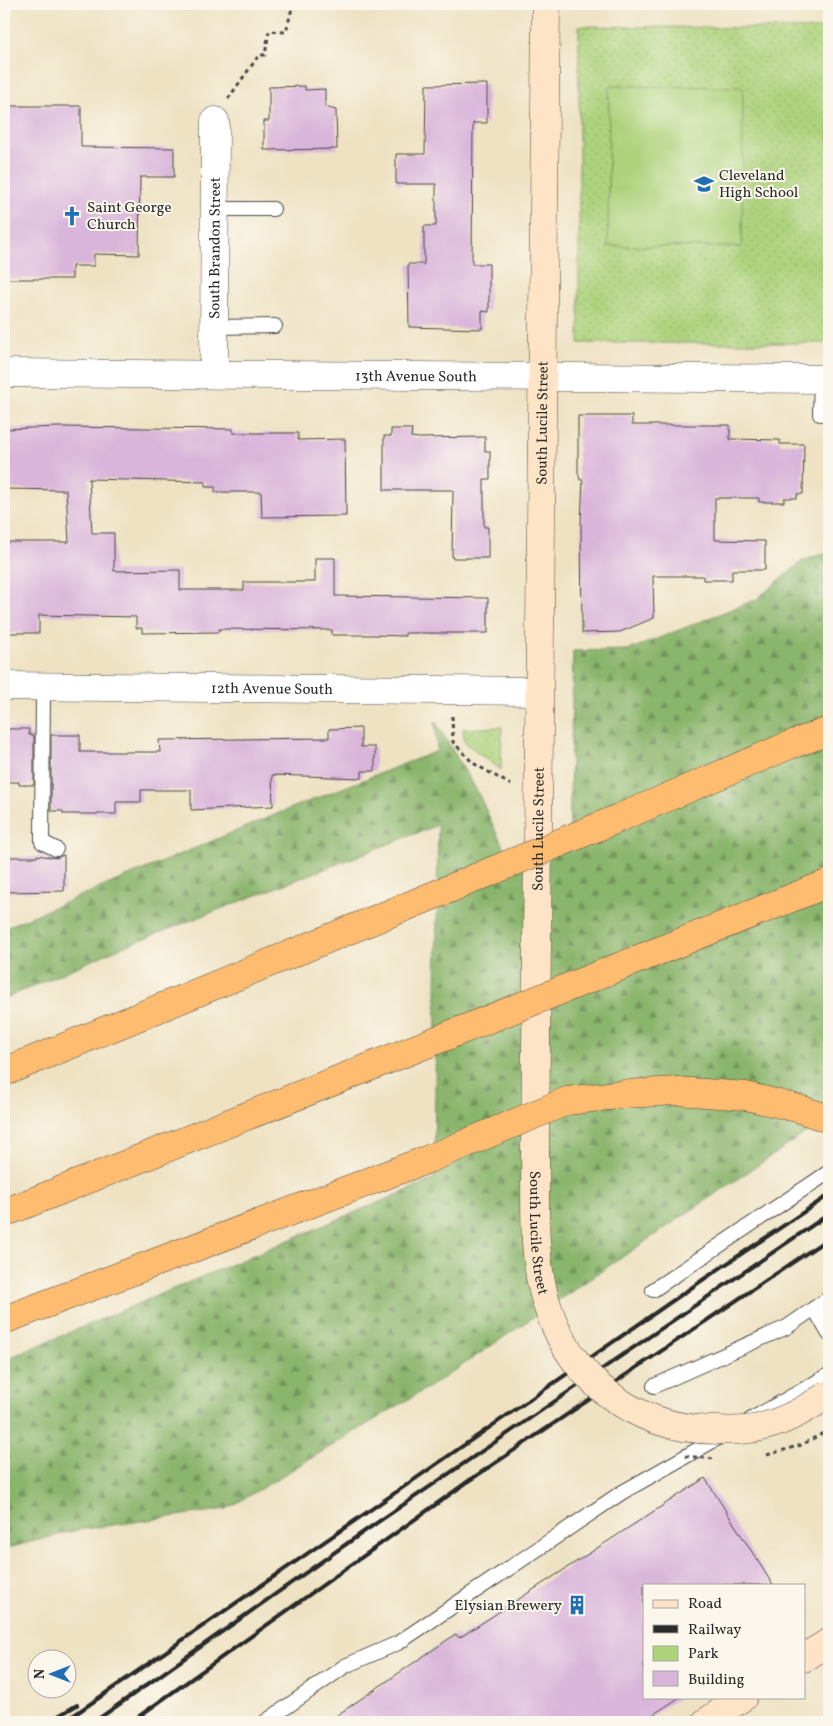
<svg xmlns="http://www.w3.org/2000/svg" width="833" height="1726" viewBox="0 0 833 1726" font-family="Vollkorn,serif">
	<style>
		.green { fill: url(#green-dots); stroke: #6c7f54 }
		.forest { fill: url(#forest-firs); stroke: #5a704c }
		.pitch { fill: #add37d; stroke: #6c7f54 }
		.building { fill: #dab5db }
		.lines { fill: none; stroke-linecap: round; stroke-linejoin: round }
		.lane-casing { stroke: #484642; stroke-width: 16 }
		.street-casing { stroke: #484642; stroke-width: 29 }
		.secondary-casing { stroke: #484642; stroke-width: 29 }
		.highway-casing { stroke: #484642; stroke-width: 29 }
		.path { stroke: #484642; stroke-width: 3; stroke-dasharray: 4 4; stroke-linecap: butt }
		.lane { stroke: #fff; stroke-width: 14 }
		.street { stroke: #fff; stroke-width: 28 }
		.secondary { stroke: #fee4c6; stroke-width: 28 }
		.highway { stroke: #fdbc70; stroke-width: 28 }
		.rail { stroke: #2b2b2b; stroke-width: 4 }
		.secondary-bridge-casing { stroke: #484642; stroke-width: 29; stroke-linecap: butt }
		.highway-bridge-casing { stroke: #484642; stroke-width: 29; stroke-linecap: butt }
		.path-bridge { stroke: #484642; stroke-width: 3; stroke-dasharray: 4 4; stroke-linecap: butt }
		.secondary-bridge { stroke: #fee4c6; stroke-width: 28 }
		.highway-bridge { stroke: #fdbc70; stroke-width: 28 }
		.labels { text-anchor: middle; stroke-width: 4; stroke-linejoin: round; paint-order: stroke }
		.poi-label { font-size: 15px; fill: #2b2b2b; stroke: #fbf7ec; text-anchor: start }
		.street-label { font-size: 15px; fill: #2b2b2b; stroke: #fbf7ec }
	</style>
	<defs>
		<pattern id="green-dots" width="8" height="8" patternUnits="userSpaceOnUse" patternTransform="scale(1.25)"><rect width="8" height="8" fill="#add37d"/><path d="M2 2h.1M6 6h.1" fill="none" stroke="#95b56c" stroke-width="1.8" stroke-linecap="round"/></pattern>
		<pattern id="forest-firs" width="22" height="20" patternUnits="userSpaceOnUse" patternTransform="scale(1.25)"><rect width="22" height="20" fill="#8ab56c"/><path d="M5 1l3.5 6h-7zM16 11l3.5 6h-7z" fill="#719359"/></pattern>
	</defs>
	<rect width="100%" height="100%" fill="#fbf7ec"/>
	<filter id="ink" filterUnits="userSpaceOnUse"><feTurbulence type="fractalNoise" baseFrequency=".02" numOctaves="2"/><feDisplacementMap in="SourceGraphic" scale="10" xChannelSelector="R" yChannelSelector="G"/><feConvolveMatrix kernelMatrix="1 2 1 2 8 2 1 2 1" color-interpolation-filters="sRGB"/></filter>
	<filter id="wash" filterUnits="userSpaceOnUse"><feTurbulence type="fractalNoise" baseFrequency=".0096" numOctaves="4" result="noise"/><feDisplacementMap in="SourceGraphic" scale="20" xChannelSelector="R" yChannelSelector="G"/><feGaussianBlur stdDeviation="1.12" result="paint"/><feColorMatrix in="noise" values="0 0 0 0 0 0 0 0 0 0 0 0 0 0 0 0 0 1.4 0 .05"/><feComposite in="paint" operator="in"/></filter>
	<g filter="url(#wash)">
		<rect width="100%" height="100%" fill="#eee2c3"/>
		<path class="green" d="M579,26L829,29V343H579Z
			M502,727L501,770L464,742L463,729Z"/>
		<path class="forest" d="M829,552V1117L442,1379L227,1509L77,1530L4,1549V1360L434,1179L438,825L117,949L4,999V928L284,811L437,751L435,721L477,791L505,851L569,850L573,651L629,650L757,599L802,561Z"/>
		<path class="pitch" d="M609,86L743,87L742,247L608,246Z"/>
		<g id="blocks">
			<path class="building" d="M487,84V123H473L472,264H489V312L482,311V329L409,327L408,264H424V226H436V184H396V154H425L426,85Z
				M305,86V90L325,89V107L336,110L337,149L264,150V121H269V87Z
				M4,106H81V147L174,148V177H140L139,255L94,254V266H72V279H4Z
				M578,416H632V425H730V439L780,440V444H804L803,494H797V498H784V502H759V498H715V540L765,541V570H732V580H703V576H653L654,618L620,632L582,633L581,523L583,480H580L578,472Z
				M59,427L233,429V433H298V440L345,439L346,516L262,517L261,492H215V487H205V482L89,479L92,533H114V571L180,570V590H244V582H315V558H335V596L488,598V633H405V636L373,635H332V630L219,629V632L142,633V628H136V617L39,615V633H4V542H69L66,490L4,489V429Z
				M391,429H412L411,437L419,438L485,437V451H490V479H484V527H488V558H452L453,490H384V436H391Z
				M361,728V747H375V771H362V778L272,775L273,806L191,810V790H141V802H116V814H63V811H51V735H80V752H160L159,740L329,738V729Z
				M4,729H29V735H34V785H19V782H4Z
				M37,855L56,858L64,855V891L4,892V857H37Z
				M705,1478L773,1585H644V1697H680L642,1722H327L456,1634L459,1638Z"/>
		</g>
	</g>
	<g filter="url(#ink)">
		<use href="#blocks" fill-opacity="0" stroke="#484642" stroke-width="1"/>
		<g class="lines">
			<defs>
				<path id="lane" d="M215,209H273
					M214,327L275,326
					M820,414L821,379
					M43,687L42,842L56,849
					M653,1290L829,1172
					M814,1308L829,1334
					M654,1386L787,1327L829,1298
					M750,1420L829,1375
					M265,1722L345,1666L398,1643L621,1493L725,1434"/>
				<g id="street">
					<path id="s1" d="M4,373L829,379"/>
					<path id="s2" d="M214,374L215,121"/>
					<path id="s3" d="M4,686L539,691"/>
				</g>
				<g id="secondary">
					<path id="s4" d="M535,1151L546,4"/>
					<path d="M804,1658L829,1642"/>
					<path d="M706,1722L743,1697"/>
				</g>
				<path id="highway" d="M619,818L790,745L829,731
					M641,958L829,883
					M4,1072L437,894
					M4,1213L432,1042
					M4,1320L431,1158"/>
			</defs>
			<use href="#lane" class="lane-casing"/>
			<use href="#street" class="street-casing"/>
			<use href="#secondary" class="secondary-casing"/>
			<use href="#highway" class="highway-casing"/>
			<path class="path" d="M228,99L259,55H265L269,31L286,32L293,4
				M452,716L453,742L473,763L511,785"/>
			<use href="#lane" class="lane"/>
			<use href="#street" class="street"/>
			<use href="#secondary" class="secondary"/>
			<use href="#highway" class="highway"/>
			<path class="rail" d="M48,1722L77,1705
				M64,1722L704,1279L829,1195
				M94,1722L362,1533L829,1214
				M131,1722L470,1480L829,1238"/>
			<defs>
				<g id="secondary-bridge">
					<path id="s5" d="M535,1151C536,1197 532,1246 543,1291C564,1375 630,1429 716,1430C732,1431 749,1431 765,1426C788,1420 809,1407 829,1394"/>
				</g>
				<path id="highway-bridge" d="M437,894L619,818
					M432,1042L641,958
					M431,1158L567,1101L625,1094L677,1091L746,1096L800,1109L829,1119"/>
			</defs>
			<use href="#secondary-bridge" class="secondary-bridge-casing"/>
			<use href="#highway-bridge" class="highway-bridge-casing"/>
			<path class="path-bridge" d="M767,1455L801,1445L829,1430
				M685,1456L714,1459"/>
			<use href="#secondary-bridge" class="secondary-bridge"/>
			<use href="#highway-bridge" class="highway-bridge"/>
		</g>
	</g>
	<defs>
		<symbol id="school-bare" viewBox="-9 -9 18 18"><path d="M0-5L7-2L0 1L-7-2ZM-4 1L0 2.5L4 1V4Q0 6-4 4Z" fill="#1f6fb2" stroke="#fbf7ec" stroke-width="2.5" paint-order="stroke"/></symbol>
		<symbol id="church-bare" viewBox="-9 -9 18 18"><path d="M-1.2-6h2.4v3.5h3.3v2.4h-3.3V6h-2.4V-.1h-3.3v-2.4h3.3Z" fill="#1f6fb2" stroke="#fbf7ec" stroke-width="2.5" paint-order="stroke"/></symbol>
		<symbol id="building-bare" viewBox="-9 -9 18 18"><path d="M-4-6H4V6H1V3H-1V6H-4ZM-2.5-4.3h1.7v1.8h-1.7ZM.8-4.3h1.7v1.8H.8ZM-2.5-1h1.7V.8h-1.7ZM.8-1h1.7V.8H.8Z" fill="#1f6fb2" stroke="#fbf7ec" stroke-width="2.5" paint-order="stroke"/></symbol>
	</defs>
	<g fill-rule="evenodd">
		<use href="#school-bare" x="690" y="170" width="28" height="28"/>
		<use href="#church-bare" x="58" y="202" width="28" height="28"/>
		<use href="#building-bare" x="563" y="1591" width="28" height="28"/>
	</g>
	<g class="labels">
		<g class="poi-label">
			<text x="719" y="180">Cleveland<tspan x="719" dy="17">High School</tspan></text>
			<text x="87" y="212">Saint George<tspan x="87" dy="17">Church</tspan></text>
			<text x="562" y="1610" text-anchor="end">Elysian Brewery</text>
		</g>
		<g class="street-label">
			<text dy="5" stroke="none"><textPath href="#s2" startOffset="126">South Brandon Street</textPath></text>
			<text dy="5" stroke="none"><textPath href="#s1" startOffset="412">13th Avenue South</textPath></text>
			<text dy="5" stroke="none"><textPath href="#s4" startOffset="728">South Lucile Street</textPath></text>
			<text dy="5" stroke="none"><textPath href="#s3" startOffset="268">12th Avenue South</textPath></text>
			<text dy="5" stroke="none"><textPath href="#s4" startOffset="322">South Lucile Street</textPath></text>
			<text dy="5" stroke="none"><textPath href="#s5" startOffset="82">South Lucile Street</textPath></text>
		</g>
	</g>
	<rect width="833" height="1726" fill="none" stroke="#fbf7ec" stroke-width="20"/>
	<rect x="643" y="1584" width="162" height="115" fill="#fbf7ec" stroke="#a8a59f"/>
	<rect x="653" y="1600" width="25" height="8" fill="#fee4c6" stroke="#a8a59f"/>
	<text x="688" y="1608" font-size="15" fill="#2b2b2b">Road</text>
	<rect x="653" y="1625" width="25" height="8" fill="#2b2b2b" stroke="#a8a59f"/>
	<text x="688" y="1634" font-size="15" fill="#2b2b2b">Railway</text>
	<rect x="653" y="1646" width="25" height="15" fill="#add37d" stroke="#a8a59f"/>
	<text x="688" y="1658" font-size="15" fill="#2b2b2b">Park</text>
	<rect x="653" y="1671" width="25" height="15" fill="#dab5db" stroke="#a8a59f"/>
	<text x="688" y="1684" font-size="15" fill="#2b2b2b">Building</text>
	<g transform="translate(52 1674) rotate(270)"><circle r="24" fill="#fbf7ec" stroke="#a8a59f"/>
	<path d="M0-4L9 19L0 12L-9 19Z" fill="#1f6fb2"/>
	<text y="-8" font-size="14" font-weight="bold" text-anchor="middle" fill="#2b2b2b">N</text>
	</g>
</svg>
